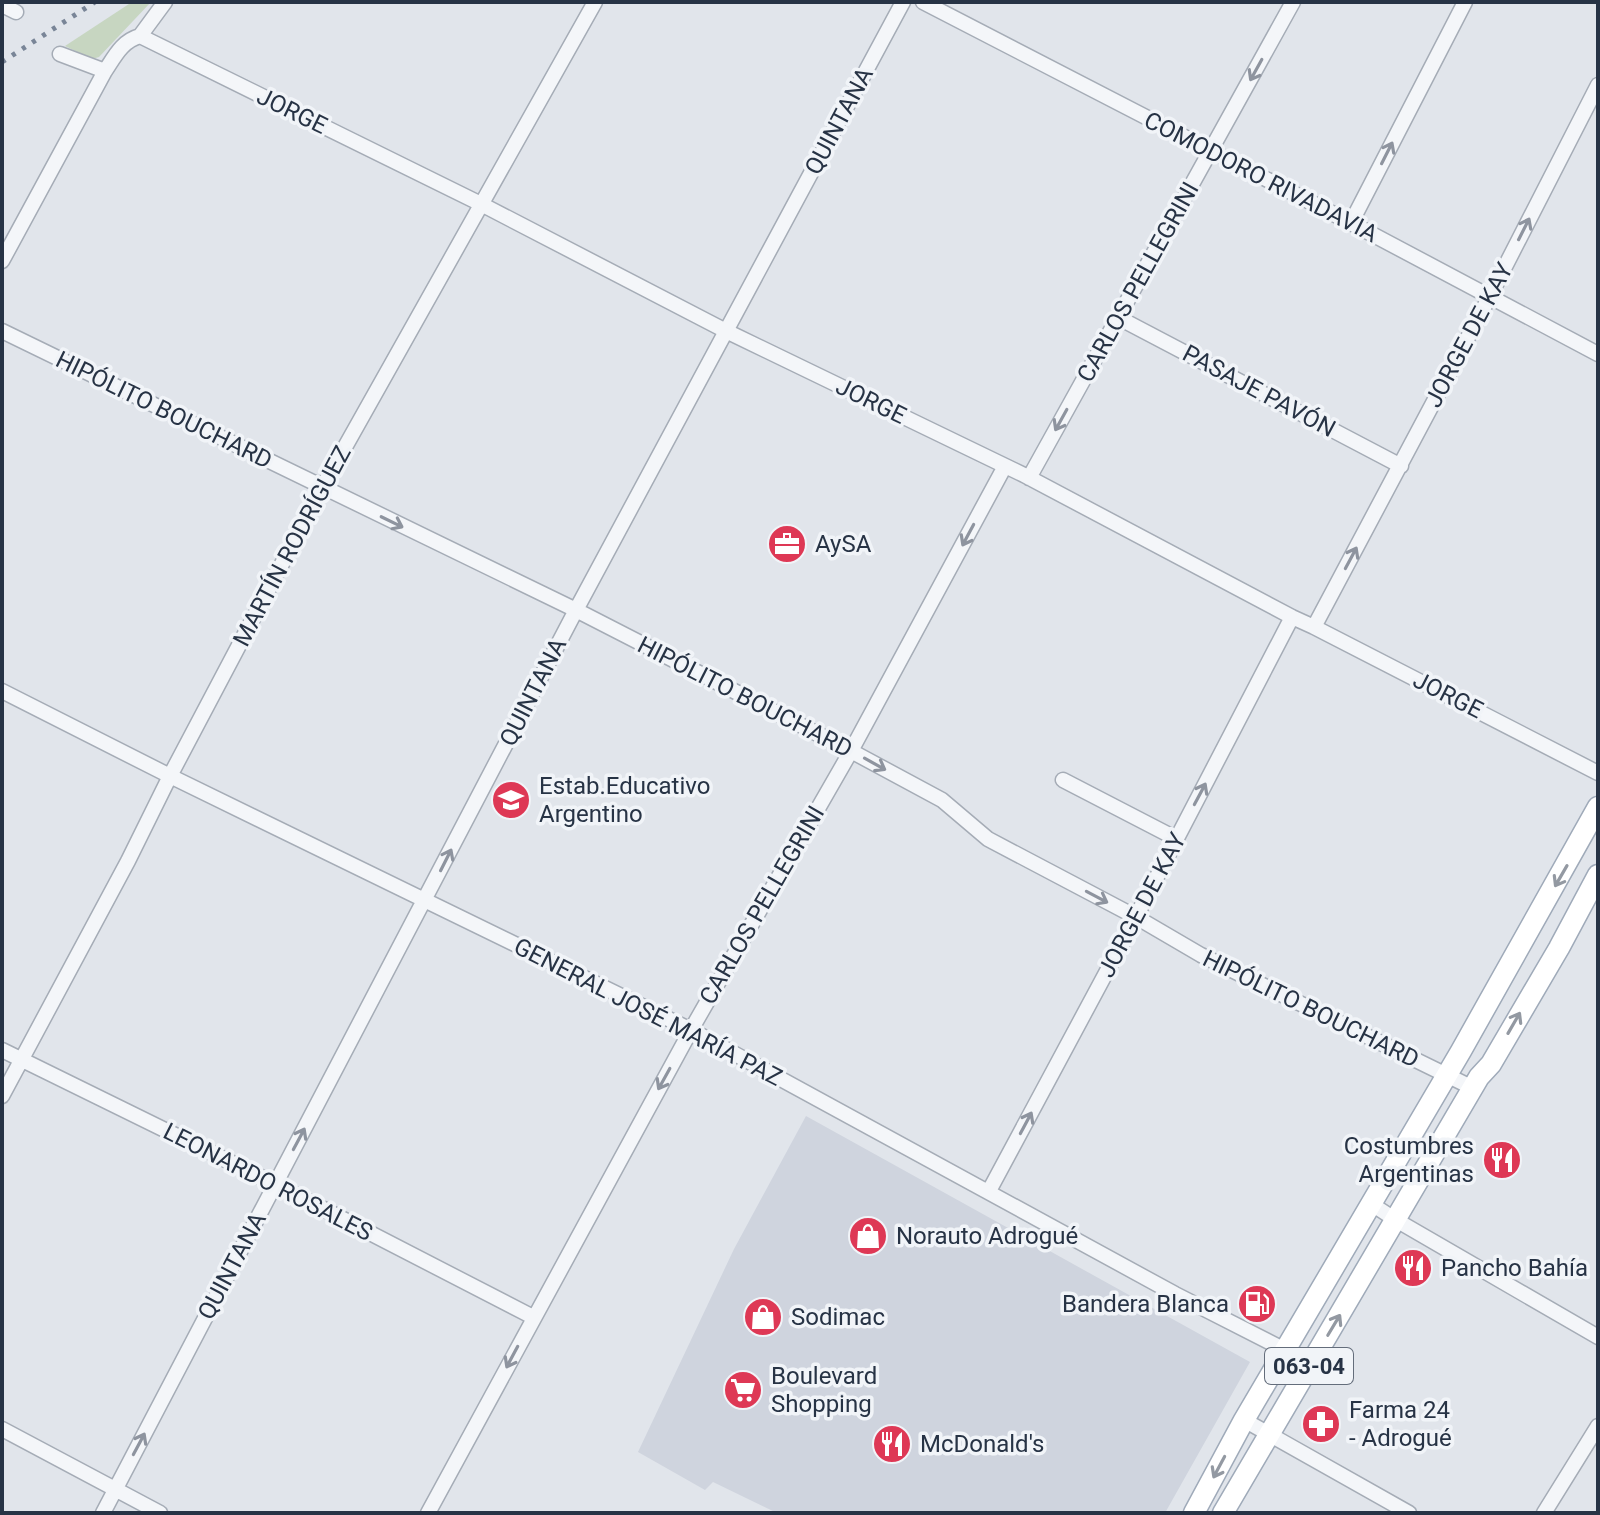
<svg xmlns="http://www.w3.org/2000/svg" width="1600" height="1515" viewBox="0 0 1600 1515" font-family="Roboto,sans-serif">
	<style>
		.built { fill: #cfd4de }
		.green { fill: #c7d6c1 }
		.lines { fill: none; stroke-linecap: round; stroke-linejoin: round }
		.minor-casing { stroke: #a5acb6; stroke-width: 17 }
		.primary-casing { stroke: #9faab9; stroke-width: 23 }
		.minor { stroke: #f4f6f9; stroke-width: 14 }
		.primary { stroke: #fff; stroke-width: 20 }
		.rail { stroke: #798597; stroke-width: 5; stroke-dasharray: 4 8; stroke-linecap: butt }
		.oneway { stroke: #8e949f }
		.oneway2 { stroke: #9399a2 }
		.labels { text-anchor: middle; stroke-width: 7; stroke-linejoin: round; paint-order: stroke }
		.shield { fill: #f1f4f8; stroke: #646d7b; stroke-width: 2 }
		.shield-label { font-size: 22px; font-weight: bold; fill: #273345 }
		.street-label { font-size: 24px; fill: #273345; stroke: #f1f4f8 }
		.poi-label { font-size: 24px; fill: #273345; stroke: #f1f4f8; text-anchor: start }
	</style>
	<rect width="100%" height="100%" fill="#e1e5eb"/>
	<path class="built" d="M806,1116L1250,1362L1165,1513H777L713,1482L705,1490L638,1452L734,1249Z"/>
	<path class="green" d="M132,2H151L99,57L92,59L65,46Z"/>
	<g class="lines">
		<defs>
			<path id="minor" d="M923,2L1351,223L1598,354
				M2,5L16,12
				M140,36L481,204L726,331L1024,475L1292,617L1314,627L1598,773
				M140,36L165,2
				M60,54L105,71
				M1351,223L1465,2
				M2,261L105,71C115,56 122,41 140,36
				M1117,317L1401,466
				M2,331L576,610L851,751L942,800L988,839L1136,917L1201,955L1473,1088
				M1029,478L1293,2
				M1314,627L1490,296L1598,85
				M2,691L170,776L691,1030L1175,1294L1285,1350
				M1063,780L1177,839
				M2,1050L275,1184L533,1317
				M2,1096L128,861L170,776L322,488L595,2
				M989,1191L1136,917L1292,617
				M1370,1203L1396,1220L1598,1337
				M1244,1420L1409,1513
				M2,1429L160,1513
				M103,1513L576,610L903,2
				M428,1513L691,1030L851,751L1005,466
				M1544,1513L1598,1426"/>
			<path id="primary" d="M1194,1513L1244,1420L1461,1051L1598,807
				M1223,1513L1479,1077L1491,1064L1559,948L1598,875"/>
		</defs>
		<use href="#minor" class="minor-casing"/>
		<use href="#primary" class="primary-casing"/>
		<use href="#minor" class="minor"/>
		<use href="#primary" class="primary"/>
		<path class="rail" d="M2,62L95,2"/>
	</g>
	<defs><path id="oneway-shaft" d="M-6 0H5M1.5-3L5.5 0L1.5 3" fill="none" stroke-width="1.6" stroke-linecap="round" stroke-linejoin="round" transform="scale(2)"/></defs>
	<g class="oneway">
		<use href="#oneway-shaft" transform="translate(1256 70) rotate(119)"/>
		<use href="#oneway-shaft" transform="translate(1387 153) rotate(-63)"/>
		<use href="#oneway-shaft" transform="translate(1524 229) rotate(-63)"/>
		<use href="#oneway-shaft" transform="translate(1061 420) rotate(119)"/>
		<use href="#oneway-shaft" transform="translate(392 522) rotate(26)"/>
		<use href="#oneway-shaft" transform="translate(968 535) rotate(118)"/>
		<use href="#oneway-shaft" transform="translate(1351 558) rotate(-62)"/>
		<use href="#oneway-shaft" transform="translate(875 764) rotate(29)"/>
		<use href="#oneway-shaft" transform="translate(1200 794) rotate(-62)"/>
		<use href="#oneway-shaft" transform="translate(446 860) rotate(-63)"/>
		<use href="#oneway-shaft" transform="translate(1097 897) rotate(28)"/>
		<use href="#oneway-shaft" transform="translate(664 1079) rotate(119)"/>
		<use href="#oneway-shaft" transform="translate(1026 1123) rotate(-62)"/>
		<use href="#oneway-shaft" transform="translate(299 1139) rotate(-62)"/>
		<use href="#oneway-shaft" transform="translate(512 1357) rotate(118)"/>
		<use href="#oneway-shaft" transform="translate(139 1444) rotate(-62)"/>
	</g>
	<g class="oneway2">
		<use href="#oneway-shaft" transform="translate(1561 876) rotate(120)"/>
		<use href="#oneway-shaft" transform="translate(1514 1023) rotate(-60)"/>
		<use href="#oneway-shaft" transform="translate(1334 1325) rotate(-59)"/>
		<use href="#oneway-shaft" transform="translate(1219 1467) rotate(118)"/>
	</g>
	<defs>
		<symbol id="office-disc" viewBox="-11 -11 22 22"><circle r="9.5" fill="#de3855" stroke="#f1f4f8"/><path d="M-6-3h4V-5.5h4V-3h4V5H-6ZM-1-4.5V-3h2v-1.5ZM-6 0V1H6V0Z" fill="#fff"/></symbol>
		<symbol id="school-disc" viewBox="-11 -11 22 22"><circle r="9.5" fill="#de3855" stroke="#f1f4f8"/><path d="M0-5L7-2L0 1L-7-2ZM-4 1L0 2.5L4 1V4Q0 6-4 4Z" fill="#fff"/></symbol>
		<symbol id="restaurant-disc" viewBox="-11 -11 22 22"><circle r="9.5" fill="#de3855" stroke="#f1f4f8"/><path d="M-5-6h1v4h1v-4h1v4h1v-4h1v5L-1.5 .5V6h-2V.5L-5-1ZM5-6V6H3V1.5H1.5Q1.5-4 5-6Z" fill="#fff"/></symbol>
		<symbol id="shop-disc" viewBox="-11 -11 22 22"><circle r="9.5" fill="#de3855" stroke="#f1f4f8"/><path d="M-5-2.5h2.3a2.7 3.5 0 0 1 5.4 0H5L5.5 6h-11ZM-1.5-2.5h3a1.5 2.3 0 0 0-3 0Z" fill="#fff"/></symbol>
		<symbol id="fuel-disc" viewBox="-11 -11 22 22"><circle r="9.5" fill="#de3855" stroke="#f1f4f8"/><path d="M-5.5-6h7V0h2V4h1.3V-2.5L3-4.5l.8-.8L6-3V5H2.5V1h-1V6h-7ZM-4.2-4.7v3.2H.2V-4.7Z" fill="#fff"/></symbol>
		<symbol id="supermarket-disc" viewBox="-11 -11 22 22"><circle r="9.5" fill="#de3855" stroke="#f1f4f8"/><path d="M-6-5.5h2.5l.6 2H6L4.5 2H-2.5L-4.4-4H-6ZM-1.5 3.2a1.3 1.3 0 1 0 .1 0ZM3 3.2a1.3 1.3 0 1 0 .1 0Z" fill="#fff"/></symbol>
		<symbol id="pharmacy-disc" viewBox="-11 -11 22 22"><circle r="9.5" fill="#de3855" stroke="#f1f4f8"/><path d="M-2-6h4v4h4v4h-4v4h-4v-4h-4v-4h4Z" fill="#fff"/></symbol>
	</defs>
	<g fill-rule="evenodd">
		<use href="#office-disc" x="765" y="522" width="44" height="44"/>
		<use href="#school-disc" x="489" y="778" width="44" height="44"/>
		<use href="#restaurant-disc" x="1480" y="1138" width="44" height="44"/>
		<use href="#shop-disc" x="846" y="1214" width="44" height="44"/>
		<use href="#restaurant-disc" x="1391" y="1246" width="44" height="44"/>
		<use href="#fuel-disc" x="1235" y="1282" width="44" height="44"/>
		<use href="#shop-disc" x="741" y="1295" width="44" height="44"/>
		<use href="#supermarket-disc" x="721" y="1368" width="44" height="44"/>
		<use href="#pharmacy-disc" x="1299" y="1402" width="44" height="44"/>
		<use href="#restaurant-disc" x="870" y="1422" width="44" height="44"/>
	</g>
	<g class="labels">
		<rect class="shield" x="1265" y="1348" width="88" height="36" rx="6"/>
		<g class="shield-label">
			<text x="1309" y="1374">063-04</text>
		</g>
		<g class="street-label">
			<text transform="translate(292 111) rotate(26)" y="8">JORGE</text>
			<text transform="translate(839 121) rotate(-62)" y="8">QUINTANA</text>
			<text transform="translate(1261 177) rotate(27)" y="8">COMODORO RIVADAVIA</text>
			<text transform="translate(1138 282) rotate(-61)" y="8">CARLOS PELLEGRINI</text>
			<text transform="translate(1469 335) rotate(-62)" y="8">JORGE DE KAY</text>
			<text transform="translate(1259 391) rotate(28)" y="8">PASAJE PAVÓN</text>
			<text transform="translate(871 401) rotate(26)" y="8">JORGE</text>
			<text transform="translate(164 410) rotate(26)" y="8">HIPÓLITO BOUCHARD</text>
			<text transform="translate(292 546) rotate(-62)" y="8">MARTÍN RODRÍGUEZ</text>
			<text transform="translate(533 692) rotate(-63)" y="8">QUINTANA</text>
			<text transform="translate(1448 695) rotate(27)" y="8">JORGE</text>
			<text transform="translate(745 697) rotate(27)" y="8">HIPÓLITO BOUCHARD</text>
			<text transform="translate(762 905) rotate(-60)" y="8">CARLOS PELLEGRINI</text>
			<text transform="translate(1142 905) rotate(-62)" y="8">JORGE DE KAY</text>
			<text transform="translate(1311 1009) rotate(26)" y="8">HIPÓLITO BOUCHARD</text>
			<text transform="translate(648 1012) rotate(27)" y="8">GENERAL JOSÉ MARÍA PAZ</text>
			<text transform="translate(268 1182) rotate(27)" y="8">LEONARDO ROSALES</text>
			<text transform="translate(232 1266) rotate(-62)" y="8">QUINTANA</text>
		</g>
		<g class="poi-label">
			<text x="815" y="552">AySA</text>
			<text x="539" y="794">Estab.Educativo<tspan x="539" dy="28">Argentino</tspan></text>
			<text x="1474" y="1154" text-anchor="end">Costumbres<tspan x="1474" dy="28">Argentinas</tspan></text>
			<text x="896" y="1244">Norauto Adrogué</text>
			<text x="1441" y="1276">Pancho Bahía</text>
			<text x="1229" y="1312" text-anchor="end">Bandera Blanca</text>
			<text x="791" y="1325">Sodimac</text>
			<text x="771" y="1384">Boulevard<tspan x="771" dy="28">Shopping</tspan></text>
			<text x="1349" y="1418">Farma 24<tspan x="1349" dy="28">- Adrogué</tspan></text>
			<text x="920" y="1452">McDonald's</text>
		</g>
	</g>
	<rect width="1600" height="1515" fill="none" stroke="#273345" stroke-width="8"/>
</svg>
